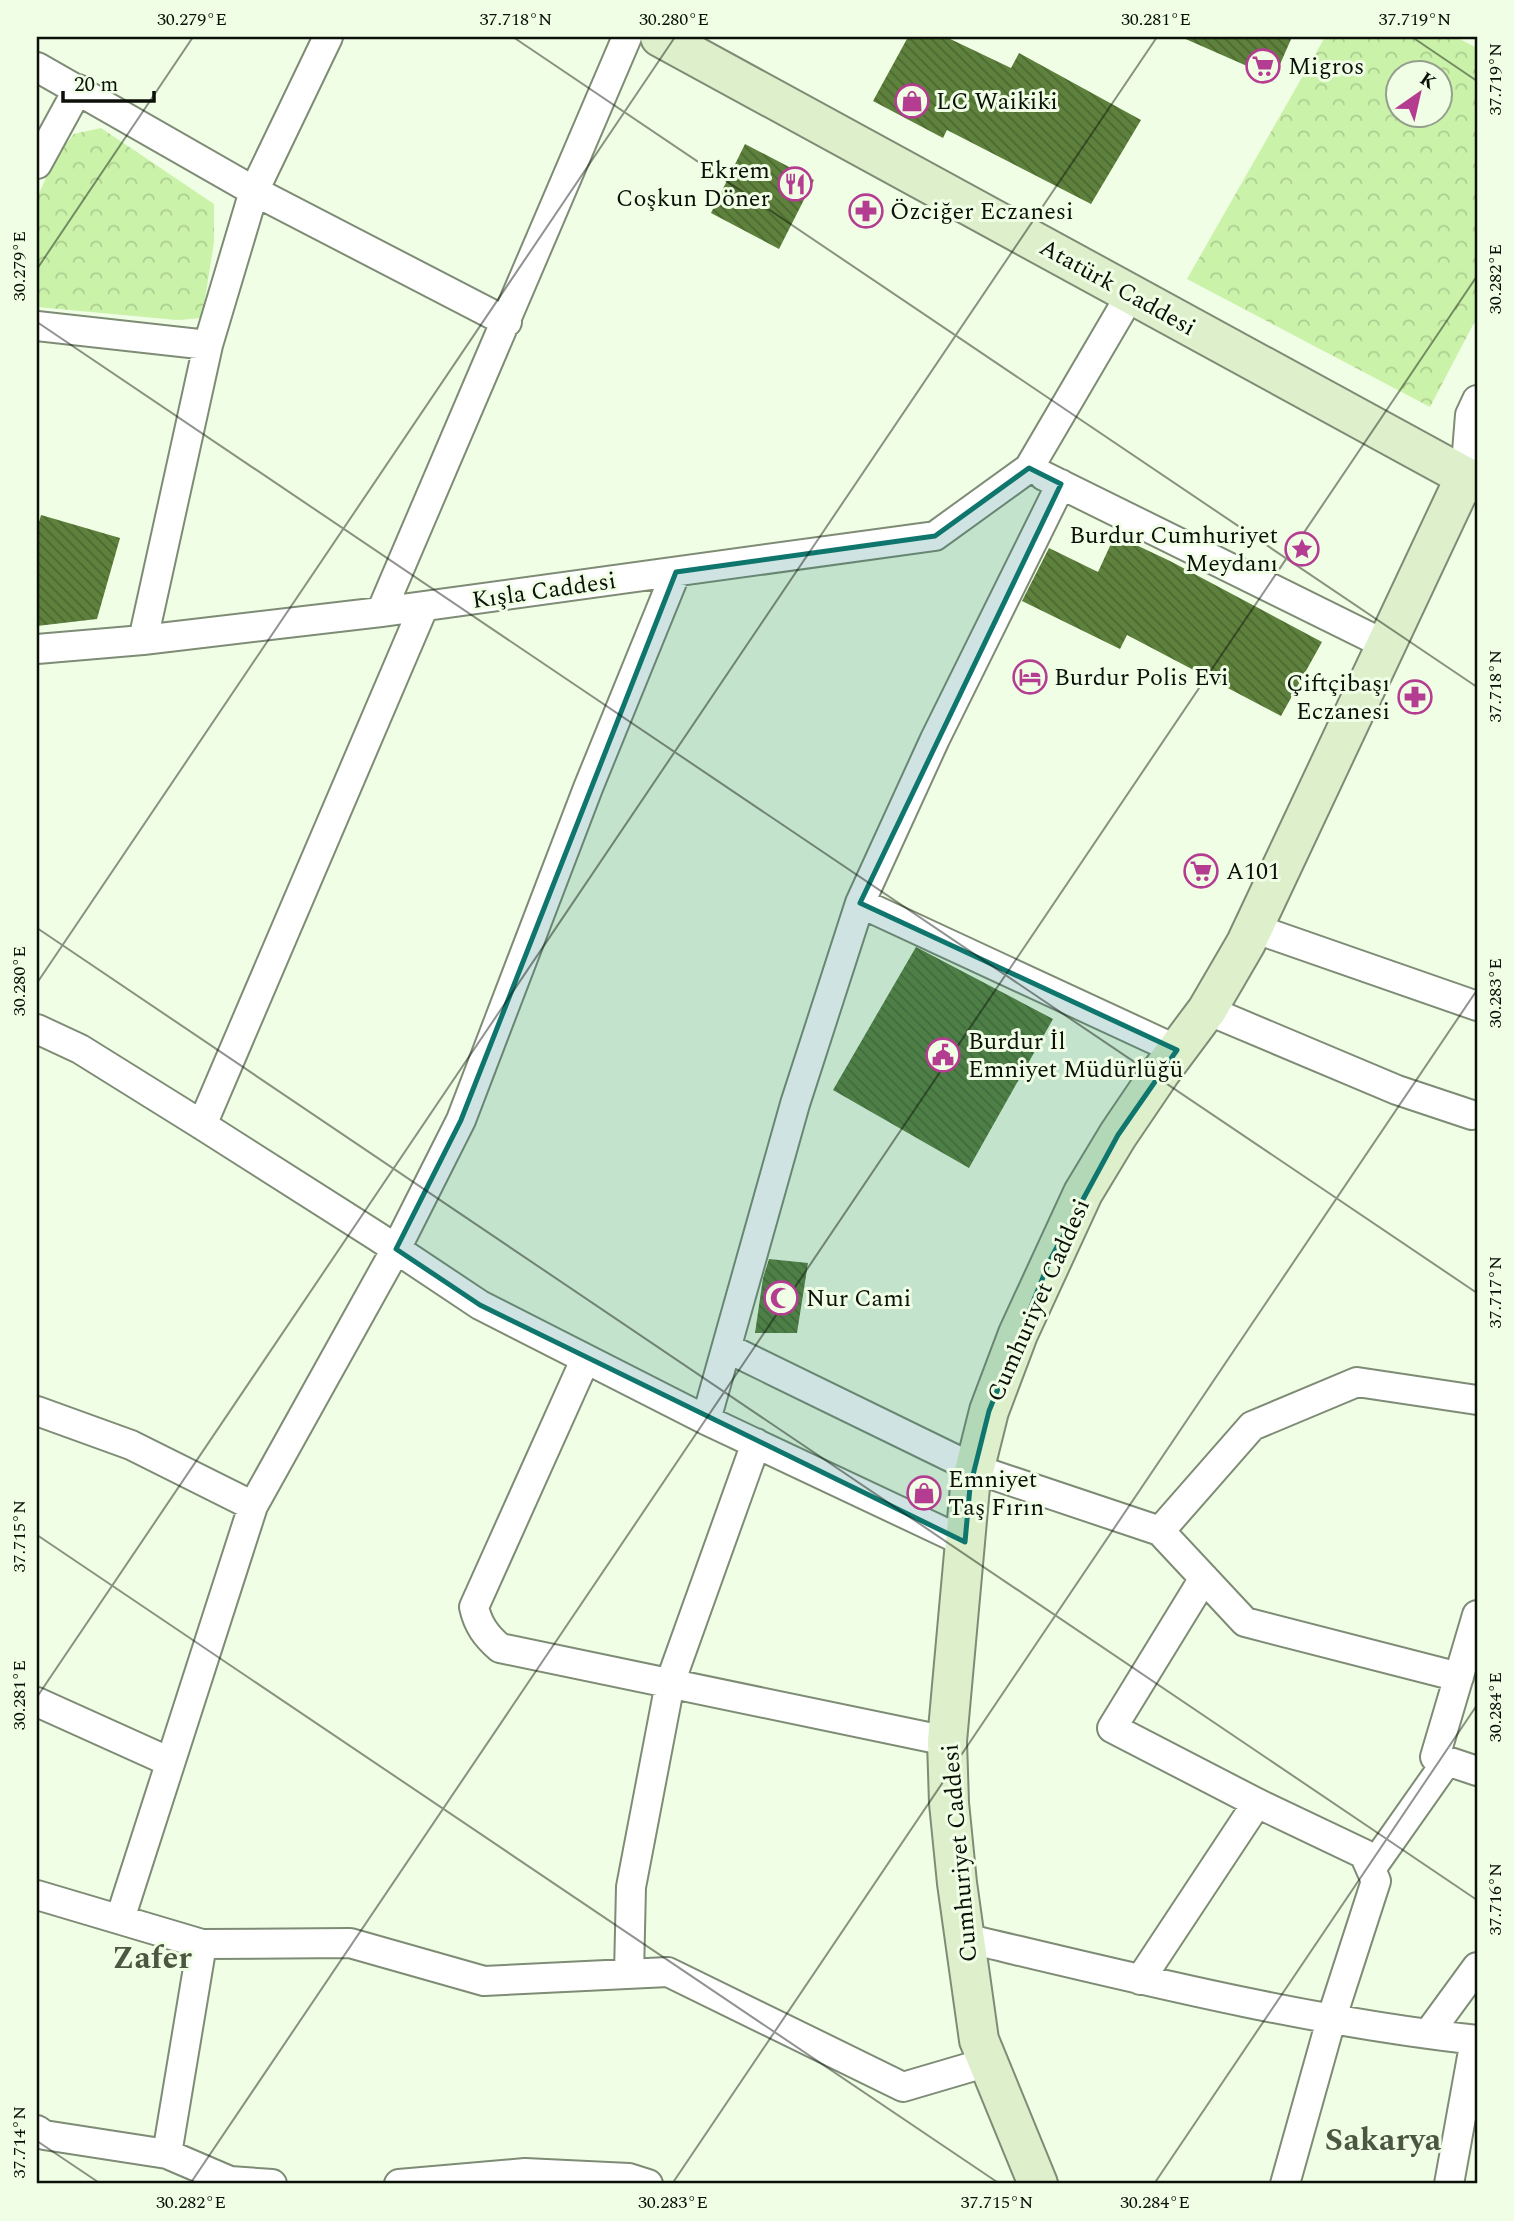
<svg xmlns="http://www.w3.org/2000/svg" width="1514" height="2221" viewBox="0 0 1514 2221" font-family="Spectral,serif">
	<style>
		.park { fill: url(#park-crowns); fill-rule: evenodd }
		.building { fill: url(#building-back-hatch) }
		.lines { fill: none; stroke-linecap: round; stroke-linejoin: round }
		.street-casing { stroke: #7e8b75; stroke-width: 32 }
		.secondary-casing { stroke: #7e8b75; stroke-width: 42 }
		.street { stroke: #fff; stroke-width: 28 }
		.secondary { stroke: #ddf0cb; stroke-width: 38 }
		.marked { fill: #0f766e; fill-opacity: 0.2; stroke: #0f766e; stroke-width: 5; stroke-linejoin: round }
		.ticks { fill: none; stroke: #0b1008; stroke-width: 2; stroke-opacity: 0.45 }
		.labels { text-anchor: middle; stroke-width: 6; stroke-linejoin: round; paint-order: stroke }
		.poi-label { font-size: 24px; fill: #0b1008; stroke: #f0fee5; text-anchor: start }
		.street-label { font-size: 24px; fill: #0b1008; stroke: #f0fee5 }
		.district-label { font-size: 32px; font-weight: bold; fill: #4c5743; stroke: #f0fee5 }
		.neatline { fill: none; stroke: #0b1008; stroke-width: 2.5 }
		.ticks-label { font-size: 18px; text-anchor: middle; fill: #0b1008 }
	</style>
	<defs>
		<pattern id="park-crowns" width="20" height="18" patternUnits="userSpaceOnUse" patternTransform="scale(1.75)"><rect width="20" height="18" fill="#caf2a9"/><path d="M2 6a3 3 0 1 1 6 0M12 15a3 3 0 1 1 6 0" fill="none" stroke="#acce90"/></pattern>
		<pattern id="building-back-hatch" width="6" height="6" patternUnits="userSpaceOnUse" patternTransform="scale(1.75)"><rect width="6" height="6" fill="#5e813d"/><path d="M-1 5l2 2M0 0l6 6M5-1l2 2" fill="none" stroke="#4c6831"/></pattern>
	</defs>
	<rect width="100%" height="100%" fill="#f0fee5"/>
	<path class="park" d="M1325,37H1456L1477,48V317L1430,407L1187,279ZM1398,74H1440V116H1398Z
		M101,128L214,204V242L202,318L177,320L37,307V198L55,158L74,134Z"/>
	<path class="building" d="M908,37H946L1011,68L1019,53L1141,120L1091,204L947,130L943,138L873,101Z
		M1181,37H1292L1274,78Z
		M745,144L814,180L779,249L711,213Z
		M41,515L120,538L97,619L37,626V529Z
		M1115,535L1170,561L1322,642L1281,716L1127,635L1120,649L1022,601L1049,548L1098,572Z
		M916,947L1053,1019L969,1168L833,1090Z
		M769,1259L808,1263L797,1333H755L763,1278Z"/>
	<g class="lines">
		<defs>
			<path id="street" d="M37,67L254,191L507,322
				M37,164L78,89
				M37,326L208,345
				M1044,476L1386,645
				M1465,477L1470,415L1477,400
				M381,612L627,37
				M143,640L208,345L254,191L328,37
				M37,649L143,640L381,612L935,536L1029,468L1131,294
				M860,903L1177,1050
				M1253,928L1477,1006
				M1207,1010L1397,1090L1472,1115
				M37,1029L80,1049L202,1125L378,1237L480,1305L706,1420L965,1542
				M202,1125L424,606
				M727,1348L975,1469L1160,1531L1245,1622L1459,1677
				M585,1360L474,1607C478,1625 486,1636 500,1648L947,1741
				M37,1411L131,1445L253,1506
				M706,1420L795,1104L860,903L935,739L1061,484
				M1160,1531L1252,1426L1357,1382L1477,1400
				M1204,1578L1112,1728L1257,1803L1364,1854L1376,1881L1331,2020L1285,2184
				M1477,1615L1435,1757L1477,1771
				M37,1702L170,1762
				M1371,1869L1447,1761
				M37,1895L202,1944L167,2154
				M120,1919L253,1506L396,1249L461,1120L588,788L676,572
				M965,1938C1134,1978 1304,2021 1477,2040
				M202,1944L350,1943L484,1981L668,1972L903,2087L988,2062
				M629,1974L631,1887L670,1683L756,1443
				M1140,1980L1257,1803
				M1428,2034L1477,1967
				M37,2130L44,2135L167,2154L230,2181L272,2184
				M399,2184L525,2173L629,2178L648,2184
				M1449,2184L1475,2040"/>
			<path id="secondary" d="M660,37L1477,483
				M1038,2184L979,2040L957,1883L949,1803L947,1741L970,1487L989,1411L1018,1334L1083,1193L1118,1135L1160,1073L1207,1010L1246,943L1465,477"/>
		</defs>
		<use href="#street" class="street-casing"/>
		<use href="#secondary" class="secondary-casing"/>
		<use href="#street" class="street"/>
		<use href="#secondary" class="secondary"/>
	</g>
	<path class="marked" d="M1029,468L1061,484L860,903L1177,1050L1118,1135L1050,1260L989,1411L970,1487L965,1542L480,1305L396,1249L461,1120L676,572L935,536Z"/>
	<path class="ticks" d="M513,37L1477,687M1412,37L1477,81M37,269L193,37M37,322L1477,1293M37,928L1477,1900M37,983L675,37M37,1535L1000,2184M37,1697L1157,37M37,2141L101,2184M190,2184L1477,276M672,2184L1477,990M1154,2184L1477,1705"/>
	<defs>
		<symbol id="supermarket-ring" viewBox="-11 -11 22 22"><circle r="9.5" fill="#f0fee5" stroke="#b53d91" stroke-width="1.5"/><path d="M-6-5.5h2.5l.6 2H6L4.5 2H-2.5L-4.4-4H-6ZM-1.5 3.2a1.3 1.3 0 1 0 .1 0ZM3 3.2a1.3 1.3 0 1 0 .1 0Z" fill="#b53d91"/></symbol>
		<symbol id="shop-ring" viewBox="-11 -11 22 22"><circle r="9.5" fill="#f0fee5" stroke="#b53d91" stroke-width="1.5"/><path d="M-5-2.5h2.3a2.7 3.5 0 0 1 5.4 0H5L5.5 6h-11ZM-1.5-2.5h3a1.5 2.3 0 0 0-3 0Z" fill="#b53d91"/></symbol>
		<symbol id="restaurant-ring" viewBox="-11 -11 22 22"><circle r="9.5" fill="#f0fee5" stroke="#b53d91" stroke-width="1.5"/><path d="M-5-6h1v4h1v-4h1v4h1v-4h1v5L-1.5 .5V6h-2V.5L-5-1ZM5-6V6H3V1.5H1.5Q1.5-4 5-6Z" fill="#b53d91"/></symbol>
		<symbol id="pharmacy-ring" viewBox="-11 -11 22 22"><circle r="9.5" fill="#f0fee5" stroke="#b53d91" stroke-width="1.5"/><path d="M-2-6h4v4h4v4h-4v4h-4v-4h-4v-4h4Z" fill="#b53d91"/></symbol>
		<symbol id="sight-ring" viewBox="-11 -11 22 22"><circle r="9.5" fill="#f0fee5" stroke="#b53d91" stroke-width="1.5"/><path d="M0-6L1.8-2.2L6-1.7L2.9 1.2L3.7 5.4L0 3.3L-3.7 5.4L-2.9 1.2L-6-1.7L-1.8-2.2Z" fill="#b53d91"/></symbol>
		<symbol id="hotel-ring" viewBox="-11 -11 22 22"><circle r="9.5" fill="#f0fee5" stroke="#b53d91" stroke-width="1.5"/><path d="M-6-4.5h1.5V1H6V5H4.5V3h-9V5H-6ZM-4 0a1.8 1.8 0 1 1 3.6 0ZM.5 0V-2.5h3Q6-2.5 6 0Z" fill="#b53d91"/></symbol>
		<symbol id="civic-ring" viewBox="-11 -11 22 22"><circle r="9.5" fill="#f0fee5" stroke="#b53d91" stroke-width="1.5"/><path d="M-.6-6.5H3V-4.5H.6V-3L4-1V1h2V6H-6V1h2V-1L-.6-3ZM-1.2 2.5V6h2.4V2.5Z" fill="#b53d91"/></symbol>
		<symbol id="mosque-ring" viewBox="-11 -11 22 22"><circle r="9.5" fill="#f0fee5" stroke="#b53d91" stroke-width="1.5"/><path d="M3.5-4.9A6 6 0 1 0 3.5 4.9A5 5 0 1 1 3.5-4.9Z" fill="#b53d91"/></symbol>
	</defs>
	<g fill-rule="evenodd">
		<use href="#supermarket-ring" x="1244" y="47" width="38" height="38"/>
		<use href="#shop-ring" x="893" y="82" width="38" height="38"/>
		<use href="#restaurant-ring" x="776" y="165" width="38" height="38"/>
		<use href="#pharmacy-ring" x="847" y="192" width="38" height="38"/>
		<use href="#sight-ring" x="1283" y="530" width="38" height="38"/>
		<use href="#hotel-ring" x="1011" y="658" width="38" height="38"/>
		<use href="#pharmacy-ring" x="1396" y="678" width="38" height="38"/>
		<use href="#supermarket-ring" x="1182" y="852" width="38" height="38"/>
		<use href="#civic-ring" x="924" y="1036" width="38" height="38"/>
		<use href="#mosque-ring" x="762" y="1279" width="38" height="38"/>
		<use href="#shop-ring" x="905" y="1474" width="38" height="38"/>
	</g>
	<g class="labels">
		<g class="poi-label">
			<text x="1288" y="74">Migros</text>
			<text x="936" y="109">LC Waikiki</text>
			<text x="770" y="178" text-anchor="end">Ekrem<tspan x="770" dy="28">Coşkun Döner</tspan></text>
			<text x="890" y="219">Özciğer Eczanesi</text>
			<text x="1278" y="543" text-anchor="end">Burdur Cumhuriyet<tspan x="1278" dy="28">Meydanı</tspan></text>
			<text x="1054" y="685">Burdur Polis Evi</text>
			<text x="1390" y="691" text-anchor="end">Çiftçibaşı<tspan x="1390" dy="28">Eczanesi</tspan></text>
			<text x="1226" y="879">A101</text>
			<text x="968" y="1049">Burdur İl<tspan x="968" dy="28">Emniyet Müdürlüğü</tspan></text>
			<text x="806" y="1306">Nur Cami</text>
			<text x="948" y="1487">Emniyet<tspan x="948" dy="28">Taş Fırın</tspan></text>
		</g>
		<g class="street-label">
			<text transform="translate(1118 287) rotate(29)" y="8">Atatürk Caddesi</text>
			<text transform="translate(544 590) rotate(-8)" y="8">Kışla Caddesi</text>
			<text transform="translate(1038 1300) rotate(-66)" y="8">Cumhuriyet Caddesi</text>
			<text transform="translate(959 1853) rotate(-95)" y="8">Cumhuriyet Caddesi</text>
		</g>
		<g class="district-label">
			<text x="152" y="1968">Zafer</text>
			<text x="1383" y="2150">Sakarya</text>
		</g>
	</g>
	<rect width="1514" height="2221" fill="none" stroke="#f0fee5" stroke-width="77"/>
	<g transform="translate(1419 94) rotate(34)"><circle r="33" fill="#f0fee5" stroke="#949f8d" stroke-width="2"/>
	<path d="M0-5L12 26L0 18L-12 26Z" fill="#b53d91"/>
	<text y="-10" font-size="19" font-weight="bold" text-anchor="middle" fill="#0b1008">K</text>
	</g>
	<path d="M63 91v10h91v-10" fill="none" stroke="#0b1008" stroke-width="3.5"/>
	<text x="74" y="91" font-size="21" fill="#0b1008" stroke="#f0fee5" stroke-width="5" paint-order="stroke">20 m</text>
	<rect x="38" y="38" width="1438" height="2144" class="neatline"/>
	<g class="ticks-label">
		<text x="192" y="25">30.279°E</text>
		<text x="516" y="25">37.718°N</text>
		<text x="674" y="25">30.280°E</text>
		<text x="1156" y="25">30.281°E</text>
		<text x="1415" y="25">37.719°N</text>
		<text transform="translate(1495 79) rotate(-90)" y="6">37.719°N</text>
		<text transform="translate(19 266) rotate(-90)" y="6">30.279°E</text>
		<text transform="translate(1495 279) rotate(-90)" y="6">30.282°E</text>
		<text transform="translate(1495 686) rotate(-90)" y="6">37.718°N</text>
		<text transform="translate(19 981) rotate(-90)" y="6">30.280°E</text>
		<text transform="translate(1495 993) rotate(-90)" y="6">30.283°E</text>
		<text transform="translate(1495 1292) rotate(-90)" y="6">37.717°N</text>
		<text transform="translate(19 1536) rotate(-90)" y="6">37.715°N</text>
		<text transform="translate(19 1695) rotate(-90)" y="6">30.281°E</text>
		<text transform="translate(1495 1707) rotate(-90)" y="6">30.284°E</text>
		<text transform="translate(1495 1899) rotate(-90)" y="6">37.716°N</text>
		<text transform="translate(19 2142) rotate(-90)" y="6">37.714°N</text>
		<text x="191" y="2208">30.282°E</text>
		<text x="673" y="2208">30.283°E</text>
		<text x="997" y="2208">37.715°N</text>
		<text x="1155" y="2208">30.284°E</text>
	</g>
</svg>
